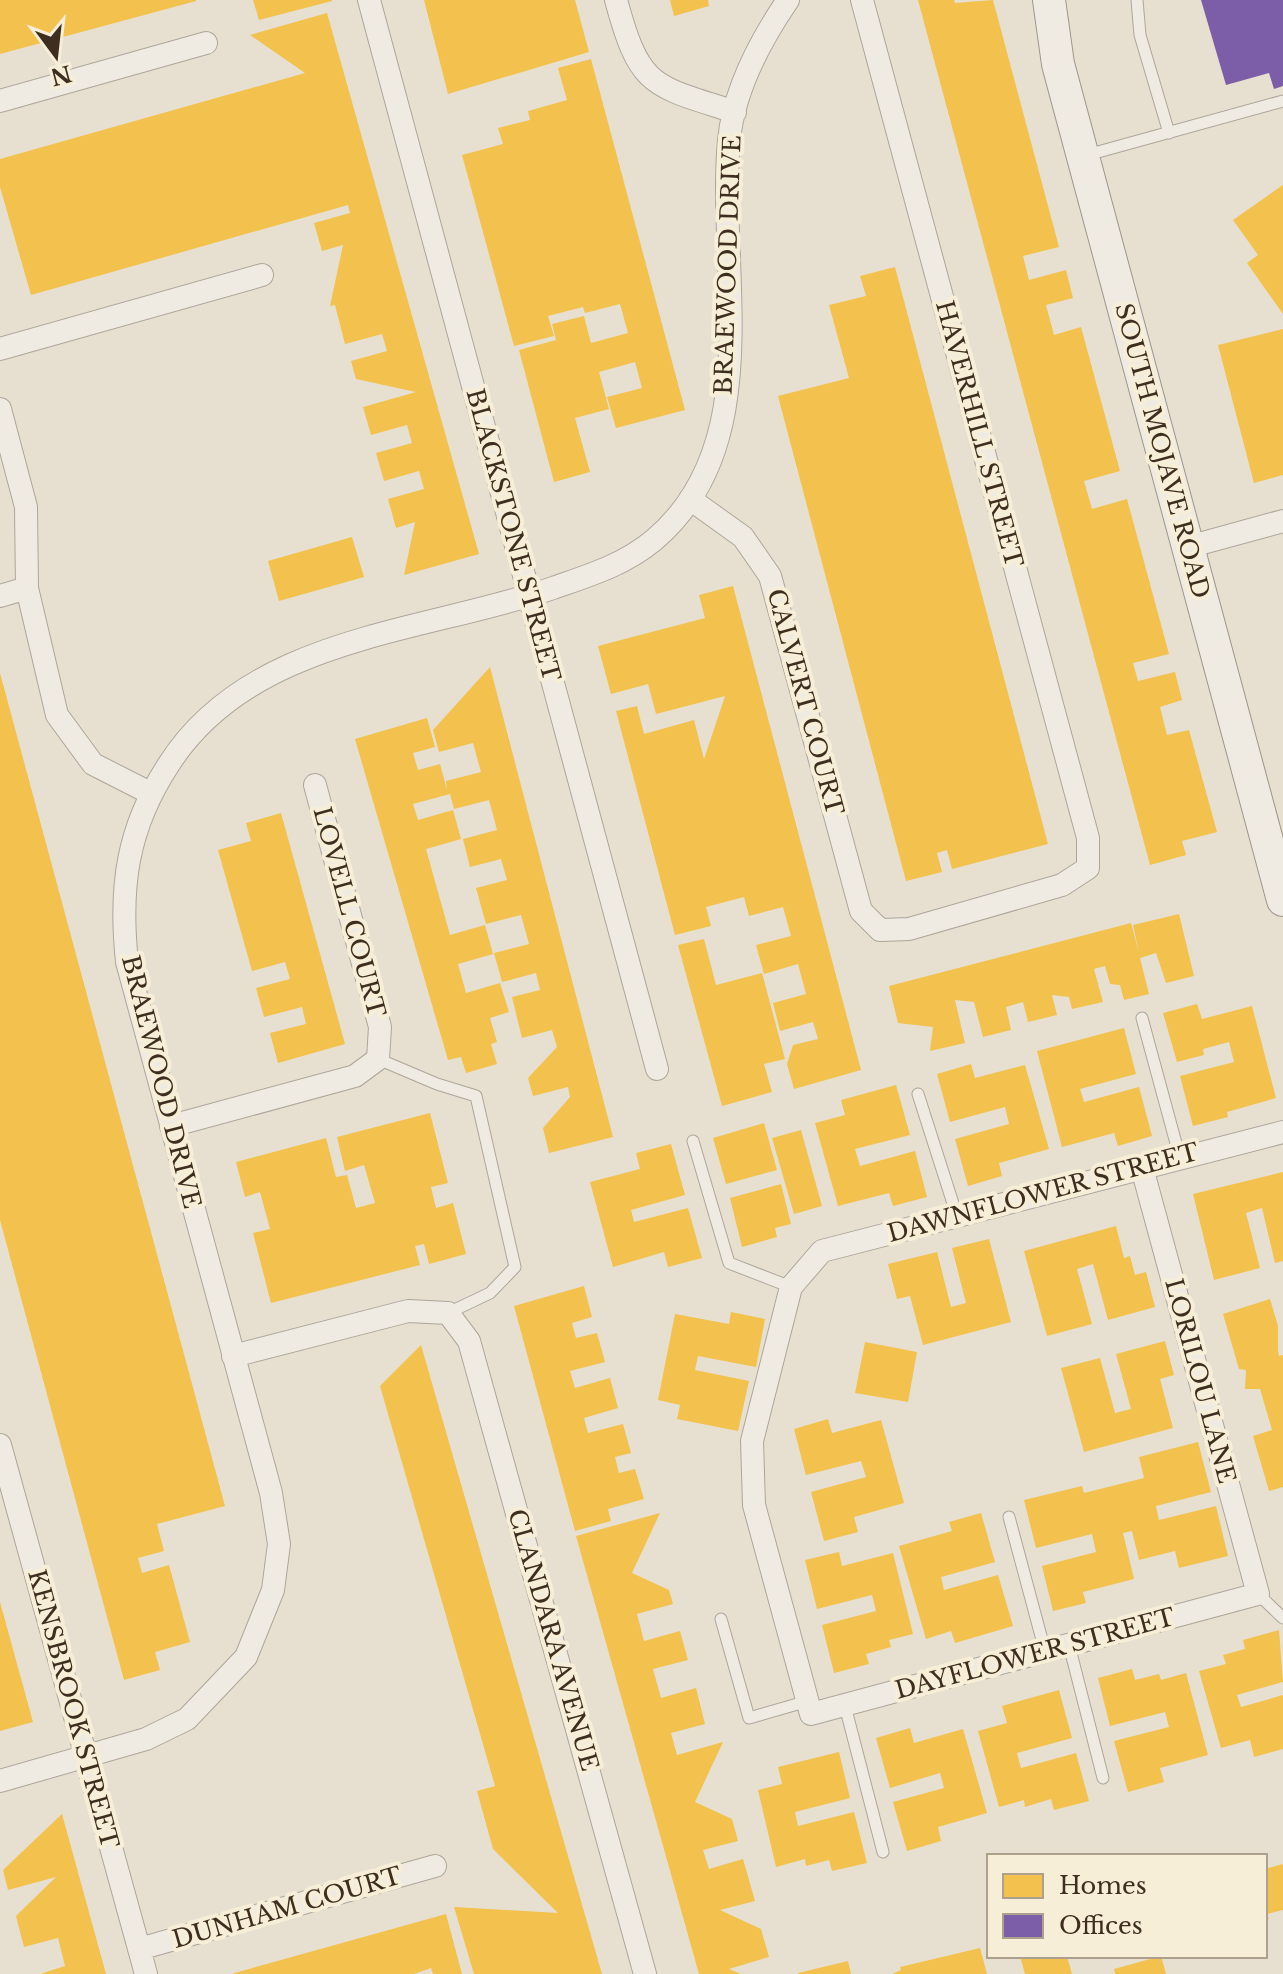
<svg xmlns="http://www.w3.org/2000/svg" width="1283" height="1974" viewBox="0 0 1283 1974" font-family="'Libre Baskerville',serif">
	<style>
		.homes { fill: #f2c14e }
		.offices { fill: #7b5ea7 }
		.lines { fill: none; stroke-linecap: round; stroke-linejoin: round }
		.lane-casing { stroke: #ada599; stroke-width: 13 }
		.street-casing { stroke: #ada599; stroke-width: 24 }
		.secondary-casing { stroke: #9c958a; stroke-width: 34 }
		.lane { stroke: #efebe3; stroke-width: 11 }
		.street { stroke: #efebe3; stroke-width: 22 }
		.secondary { stroke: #efebe3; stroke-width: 32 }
		.labels { text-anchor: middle; stroke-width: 8; stroke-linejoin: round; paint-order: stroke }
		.street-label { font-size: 24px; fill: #3d2e20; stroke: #f7eed8 }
	</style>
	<rect width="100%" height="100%" fill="#e7e0d1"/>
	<path class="homes" d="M0,0H196V1L0,54Z
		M253,0H332V1L259,20Z
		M424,0H575L589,52L448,94Z
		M670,0H708L709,6L674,16Z
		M918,0H954L955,3L993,0L1059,247L1023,256L1029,280L1066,270L1073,298L1046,305L1054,335L1081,327L1120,471L1084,481L1092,509L1127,499L1169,654L1133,663L1138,681L1175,672L1182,700L1160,707L1167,735L1189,730L1217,832L1182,841L1186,855L1150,865Z
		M327,13L479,554L404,575L415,522L396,528L388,499L424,489L419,471L384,481L376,453L412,443L407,425L371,435L363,407L416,392L356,379L351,361L387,351L382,334L345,344L335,305L330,306L343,245L322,251L314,223L350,213L348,205L31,295L0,187V159L305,73L250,35Z
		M591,59L685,410L616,428L607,397L642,388L635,362L599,372L609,409L575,418L590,472L554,482L519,350L556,340L552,324L584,316L591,343L628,333L620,304L585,313L583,307L548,316L554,336L514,346L462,155L503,144L498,128L530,120L528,111L567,100L558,68Z
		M1283,185V314L1247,263L1258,255L1233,220Z
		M895,267L1048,844L952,869L947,850L937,853L942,872L906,881L778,396L849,378L829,305L866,296L860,276Z
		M1283,329V475L1254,483L1218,345Z
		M352,537L364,577L279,601L268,561Z
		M733,586L861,1070L794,1089L787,1064L793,1045L818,1039L813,1022L780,1031L773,1003L806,994L798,964L764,974L756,945L791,936L783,907L749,916L744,897L706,907L711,926L675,935L616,711L637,706L644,734L694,720L704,759L725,696L656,714L648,684L611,694L598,646L705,618L699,595Z
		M490,667L613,1137L549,1153L543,1128L570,1097L568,1087L533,1096L528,1078L557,1047L552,1030L522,1038L512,997L540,990L536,973L502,982L494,953L529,944L521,915L486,924L476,888L507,880L501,859L470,867L463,839L497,830L489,800L454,809L450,794L413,804L418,820L453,810L461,839L426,849L450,935L485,925L493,954L458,964L466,993L500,983L509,1012L490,1018L497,1042L491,1044L497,1064L466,1073L461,1057L448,1060L355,739L427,718L435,747L413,753L418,770L440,764L447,790L446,781L481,772L473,743L439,752L433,730Z
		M0,673L225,1506L157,1524L164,1551L138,1558L142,1573L169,1565L190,1642L155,1652L160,1670L124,1680L0,1220Z
		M281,813L345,1044L278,1063L270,1033L306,1024L302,1007L264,1017L256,988L290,979L285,962L252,971L218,850L251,841L246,823Z
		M1179,914L1194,976L1166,983L1156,953L1140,958L1149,994L1124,1000L1120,985L1110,984L1105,966L1094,969L1103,1002L1072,1009L1069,997L1052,995L1057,1015L1028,1022L1023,1002L1006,1007L1011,1030L983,1037L974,1002L955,1000L965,1043L930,1051L933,1027L898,1023L889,986L1131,923L1139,953L1133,925Z
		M704,939L716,985L762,973L785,1059L764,1064L772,1092L722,1106L678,945Z
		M1197,1004L1202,1019L1252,1006L1276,1098L1227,1112L1228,1117L1193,1126L1180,1076L1234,1062L1229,1042L1203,1049L1204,1055L1177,1062L1163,1013Z
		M1124,1028L1136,1074L1080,1089L1084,1102L1139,1087L1152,1136L1118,1146L1114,1133L1062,1147L1037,1051Z
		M971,1064L975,1078L1025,1065L1049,1149L999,1163L1002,1176L968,1186L955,1139L1009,1124L1005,1107L950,1122L937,1074Z
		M896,1085L910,1135L855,1149L860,1166L915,1151L927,1197L893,1206L889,1193L838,1206L815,1123L845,1115L841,1100Z
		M430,1113L448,1183L431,1187L436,1208L453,1203L466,1254L429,1264L424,1244L415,1246L420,1265L271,1303L253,1233L270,1229L260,1192L245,1197L236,1162L326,1138L336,1177L347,1175L356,1208L375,1203L364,1165L345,1171L337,1137Z
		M764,1123L777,1170L726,1184L713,1138Z
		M801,1130L822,1206L794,1214L772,1138Z
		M671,1144L685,1195L631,1210L634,1222L688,1208L702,1258L668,1267L664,1252L613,1267L590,1182L640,1169L636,1153Z
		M1283,1172V1261L1275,1263L1262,1208L1246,1213L1260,1268L1214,1280L1193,1194Z
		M781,1184L791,1224L775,1228L777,1237L742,1247L730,1198Z
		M1116,1226L1124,1258L1130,1256L1135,1275L1146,1272L1155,1307L1108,1320L1093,1264L1077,1269L1092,1324L1047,1336L1024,1251Z
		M989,1239L1011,1322L923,1345L910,1296L897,1299L888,1264L937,1252L951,1307L966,1303L952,1248Z
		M584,1286L592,1317L572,1323L576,1338L597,1333L605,1362L570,1371L575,1388L610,1378L618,1408L584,1418L588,1433L623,1424L631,1453L615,1457L619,1473L635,1469L644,1499L608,1509L611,1521L575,1531L514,1306Z
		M1270,1299L1278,1326V1350L1279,1356L1283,1355V1487L1269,1491L1253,1436L1272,1430L1260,1389H1245L1246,1370L1239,1369L1223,1314Z
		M731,1312L765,1319L756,1367L698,1356L695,1370L749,1381L738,1431L677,1419L680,1405L658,1400L675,1314L729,1324Z
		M1165,1341L1174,1375L1160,1379L1173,1428L1084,1452L1061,1368L1100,1358L1115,1413L1131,1409L1116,1354Z
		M865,1342L917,1352L908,1402L855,1393Z
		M421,1345L602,1974H474L454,1907L558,1913L493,1849L477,1791L495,1786L380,1386Z
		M828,1419L832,1433L881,1420L904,1503L854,1517L858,1532L824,1541L811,1492L866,1477L861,1461L806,1475L794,1429Z
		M1198,1442L1211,1492L1156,1506L1159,1520L1216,1506L1228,1556L1179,1568L1175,1551L1139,1560L1132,1531L1123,1533L1134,1579L1083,1592L1086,1603L1053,1611L1042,1566L1096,1552L1092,1534L1036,1548L1024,1500L1082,1486L1084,1493L1144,1478L1139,1457Z
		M660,1513L632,1573L669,1590L673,1604L637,1614L644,1641L680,1631L688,1660L653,1669L661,1698L696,1688L705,1724L671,1733L677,1755L723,1742L695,1802L732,1819L738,1841L703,1850L709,1869L743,1859L755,1901L720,1910L761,1929L769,1957L729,1969L741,1974H699L576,1536Z
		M981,1513L995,1562L941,1577L944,1590L998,1575L1013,1626L955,1643L951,1631L926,1639L899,1546L952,1531L949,1522Z
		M839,1552L842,1566L893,1553L913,1634L889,1640L891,1647L866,1654L869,1664L834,1673L822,1625L876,1611L872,1595L817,1609L805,1560Z
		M0,1602L33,1722L0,1731Z
		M1279,1630L1283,1682L1237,1695L1241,1707L1283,1695V1749L1254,1757L1250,1740L1221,1748L1199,1671L1226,1664L1223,1655L1245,1649L1243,1640Z
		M1132,1669L1135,1680L1159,1674L1161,1680L1186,1673L1208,1755L1160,1768L1164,1782L1128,1792L1114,1741L1169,1727L1165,1712L1110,1726L1098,1678Z
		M1059,1690L1072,1738L1017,1753L1021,1768L1076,1753L1089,1801L1054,1810L1051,1799L1025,1807L1024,1800L999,1807L978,1731L1007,1723L1002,1706Z
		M910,1728L914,1743L963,1729L987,1813L938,1827L941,1841L907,1851L893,1802L944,1788L940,1773L890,1788L876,1738Z
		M839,1752L850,1798L795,1812L798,1826L854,1812L867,1863L832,1871L829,1860L806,1866L805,1859L776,1867L758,1790L782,1784L778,1767Z
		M62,1814L106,1974H40L65,1966L58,1938L24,1947L16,1916L56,1877L8,1890L3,1870Z
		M1283,1864V1910L1267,1914L1269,1919L1265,1920V1869Z
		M446,1914L462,1974H433L431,1968L414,1974H231Z
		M980,1948L987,1974H892L901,1970L900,1967Z
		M1020,1956H1067L1072,1974H1025Z
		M1161,1956L1166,1974H1115L1114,1969Z
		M848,1961L851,1974H798V1973Z"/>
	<path class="offices" d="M1201,0H1283V86L1274,89L1269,73L1226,85Z"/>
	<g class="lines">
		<defs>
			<path id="lane" d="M1137,0L1140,35L1169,133
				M1087,155L1283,101
				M1142,1018L1180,1158
				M378,1059L437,1084L476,1096L515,1267L490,1293L448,1313
				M918,1094L957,1216
				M693,1141L729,1263L791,1287
				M1009,1517L1045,1651
				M1258,1594L1283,1618
				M721,1619L749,1718L808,1701
				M1069,1645L1103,1778
				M845,1706L883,1852"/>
			<path id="street" d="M369,0L657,1069
				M616,0C640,89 652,85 735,112
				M0,101L206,43
				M0,349L262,275
				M0,409L26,507L27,588L57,715L93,764L150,793
				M690,499L743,537L770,576L861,911L880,930L909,929L1062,885L1088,868V838L862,0
				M1188,547L1283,521
				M0,596L27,588
				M171,1126L355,1076L378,1059L380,1027L315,785
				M1142,1168L1258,1594L811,1714L754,1505L752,1441L791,1287L822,1251L1283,1132
				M233,1356L408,1311L448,1313L469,1341L645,1974
				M0,1445L146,1974
				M0,1781L146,1739L187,1719L246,1657L273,1590L279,1544L271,1493L127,962C119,887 127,828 169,764C250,637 422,633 553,588C590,575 624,565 654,540C769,443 717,269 729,140C734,89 760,41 788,0
				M139,1949L435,1866"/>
			<path id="secondary" d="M1049,0L1058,64L1283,900"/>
		</defs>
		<use href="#lane" class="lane-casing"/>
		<use href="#street" class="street-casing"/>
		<use href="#secondary" class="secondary-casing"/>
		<use href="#lane" class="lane"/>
		<use href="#street" class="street"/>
		<use href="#secondary" class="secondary"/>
	</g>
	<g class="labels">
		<g class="street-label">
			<text transform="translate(728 265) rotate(-88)" y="8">BRAEWOOD DRIVE</text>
			<text transform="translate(979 434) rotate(75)" y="8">HAVERHILL STREET</text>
			<text transform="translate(1162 451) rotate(75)" y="8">SOUTH MOJAVE ROAD</text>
			<text transform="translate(513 535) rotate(75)" y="8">BLACKSTONE STREET</text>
			<text transform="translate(805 702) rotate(75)" y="8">CALVERT COURT</text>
			<text transform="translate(349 912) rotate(75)" y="8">LOVELL COURT</text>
			<text transform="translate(161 1082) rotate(76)" y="8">BRAEWOOD DRIVE</text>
			<text transform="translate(1043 1193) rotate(-15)" y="8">DAWNFLOWER STREET</text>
			<text transform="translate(1200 1381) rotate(75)" y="8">LORILOU LANE</text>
			<text transform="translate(553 1640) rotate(74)" y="8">CLANDARA AVENUE</text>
			<text transform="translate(1035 1654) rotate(-15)" y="8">DAYFLOWER STREET</text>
			<text transform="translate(73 1709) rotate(75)" y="8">KENSBROOK STREET</text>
			<text transform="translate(287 1908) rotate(-16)" y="8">DUNHAM COURT</text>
		</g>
	</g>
	<rect x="987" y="1854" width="280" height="104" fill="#f7eed8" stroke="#ada18e" stroke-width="2"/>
	<rect x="1003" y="1874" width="40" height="24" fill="#f2c14e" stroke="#ada18e" stroke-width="2"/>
	<text x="1059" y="1894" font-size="24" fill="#3d2e20">Homes</text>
	<rect x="1003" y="1914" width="40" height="24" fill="#7b5ea7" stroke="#ada18e" stroke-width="2"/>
	<text x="1059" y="1934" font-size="24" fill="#3d2e20">Offices</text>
	<g transform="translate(56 56) rotate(165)" stroke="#f7eed8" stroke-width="6" paint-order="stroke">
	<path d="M0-6L14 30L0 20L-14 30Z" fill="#3d2e20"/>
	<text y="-12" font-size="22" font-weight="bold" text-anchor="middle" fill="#3d2e20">N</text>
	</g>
</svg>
